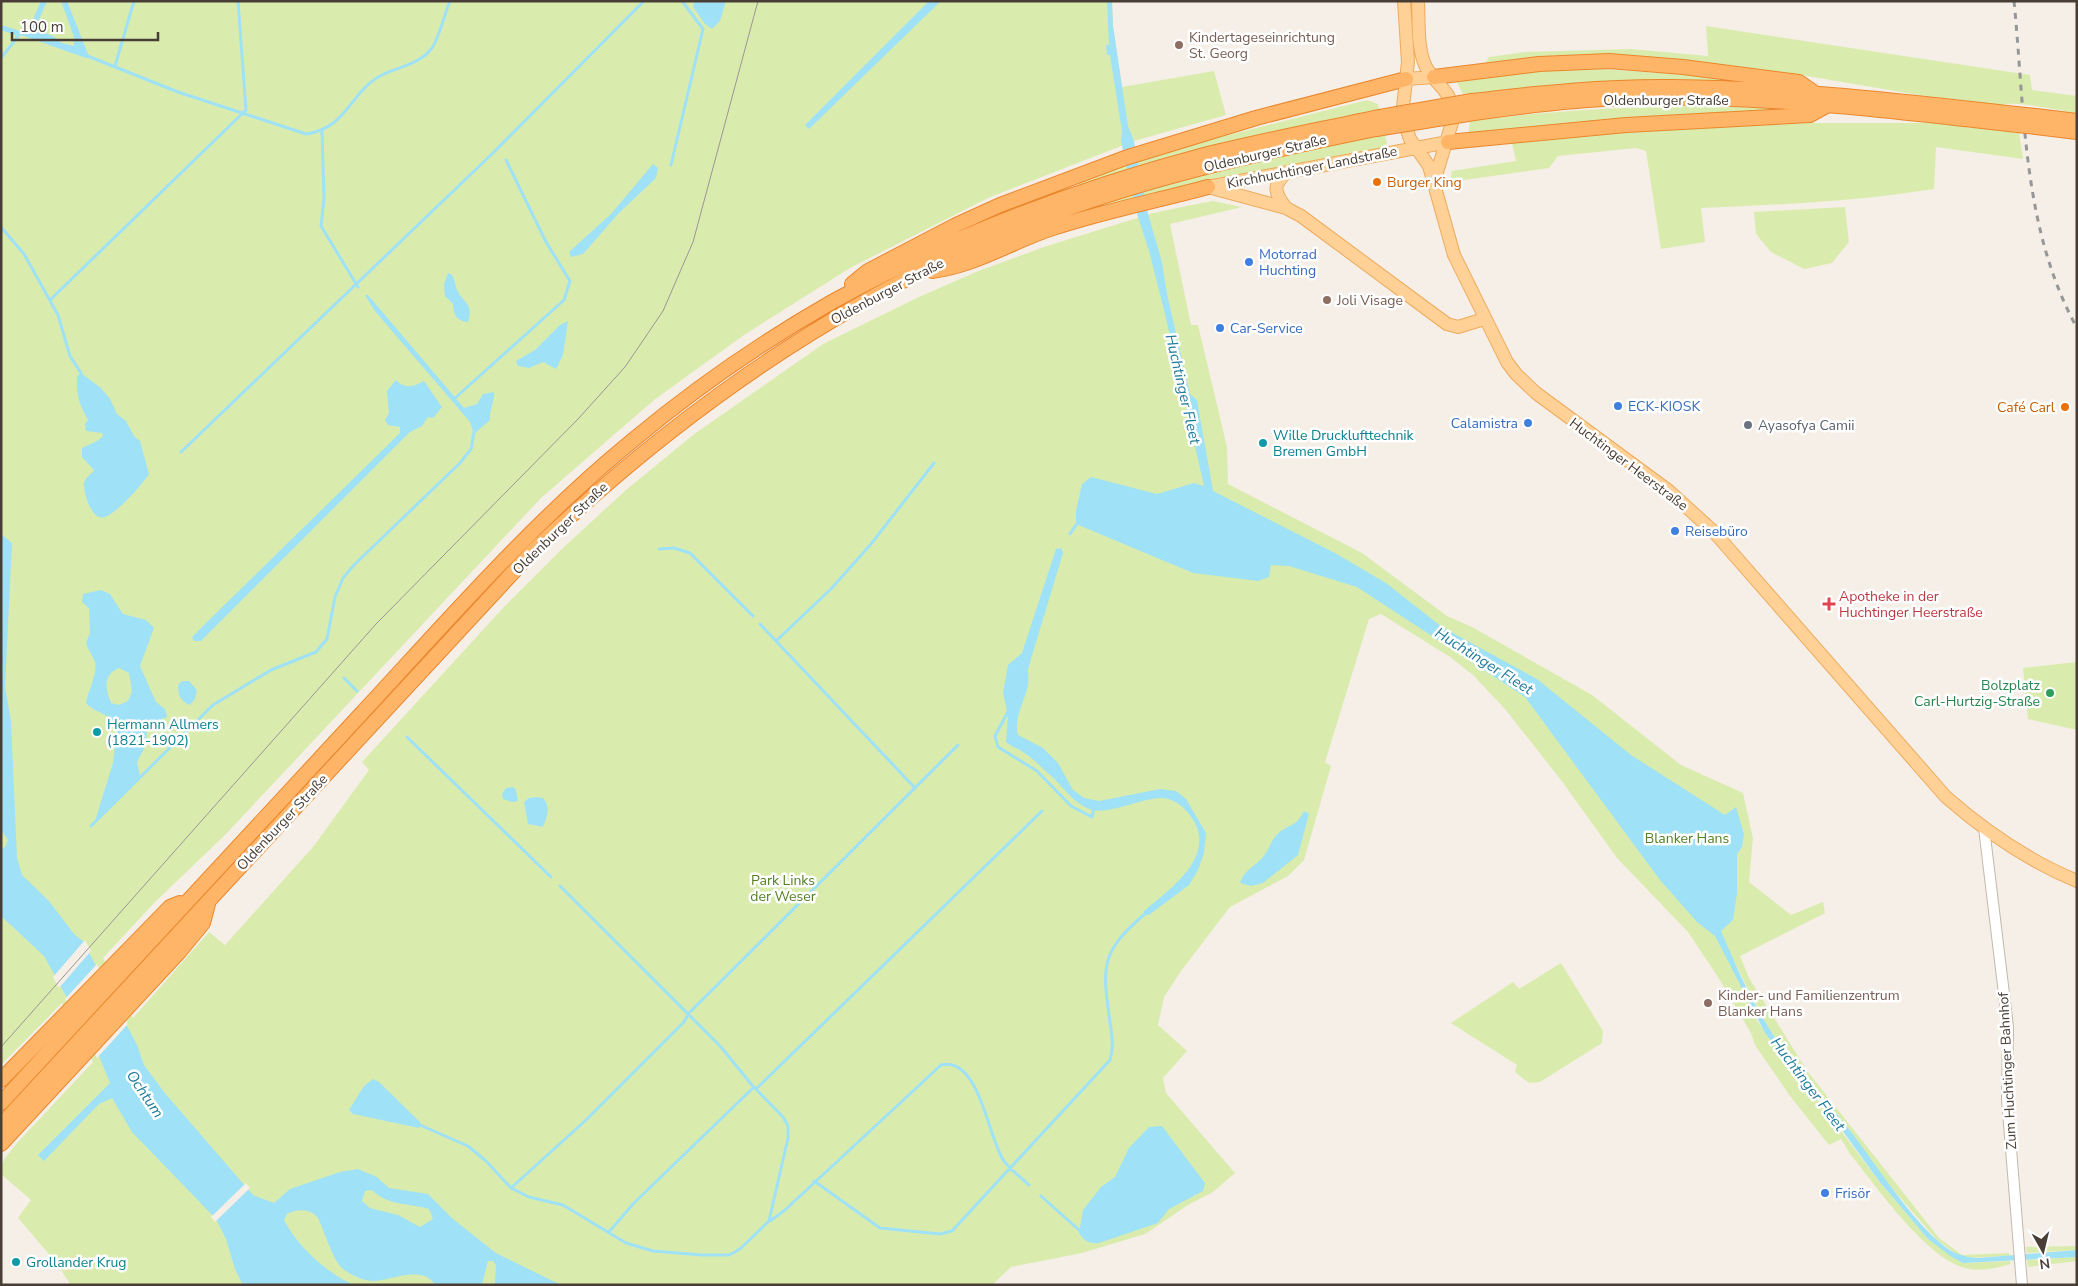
<svg xmlns="http://www.w3.org/2000/svg" width="2078" height="1286" viewBox="0 0 2078 1286" font-family="'Nunito Sans',sans-serif">
	<style>
		.green { fill: #daecad }
		.water { fill: #9fe1f6; fill-rule: evenodd }
		.pier { fill: #f5efe7 }
		.lines { fill: none; stroke-linecap: round; stroke-linejoin: round }
		.stream { stroke: #9fe1f6; stroke-width: 3 }
		.minor-casing { stroke: #c4b8ac; stroke-width: 12 }
		.major-casing { stroke: #eeab5d; stroke-width: 14 }
		.highway-casing { stroke: #ea862c; stroke-width: 16 }
		.minor { stroke: #fff; stroke-width: 10 }
		.major { stroke: #ffd196; stroke-width: 12 }
		.highway { stroke: #ffb568; stroke-width: 14 }
		.tram { stroke: #979797; stroke-width: 1 }
		.rail { stroke: #979797; stroke-width: 3; stroke-dasharray: 6 6; stroke-linecap: butt }
		.highway-bridge-casing { stroke: #ea862c; stroke-width: 16; stroke-linecap: butt }
		.highway-bridge { stroke: #ffb568; stroke-width: 14 }
		.education-dot { fill: #8d6e63; stroke: #fff; stroke-width: 2 }
		.food-dot { fill: #e8710a; stroke: #fff; stroke-width: 2 }
		.shop-dot { fill: #3f7fe0; stroke: #fff; stroke-width: 2 }
		.worship-dot { fill: #6b7280; stroke: #fff; stroke-width: 2 }
		.culture-dot { fill: #0f9aa8; stroke: #fff; stroke-width: 2 }
		.health-dot { fill: #e0444e; stroke: #fff; stroke-width: 2 }
		.leisure-dot { fill: #2e9e5b; stroke: #fff; stroke-width: 2 }
		.labels { text-anchor: middle; stroke-width: 5; stroke-linejoin: round; paint-order: stroke }
		.education-label { font-size: 14px; fill: #785e54; stroke: #fff; text-anchor: start }
		.street-label { font-size: 14px; fill: #493e35; stroke: #fff }
		.food-label { font-size: 14px; fill: #c56008; stroke: #fff; text-anchor: start }
		.shop-label { font-size: 14px; fill: #366cbe; stroke: #fff; text-anchor: start }
		.worship-label { font-size: 14px; fill: #5b616d; stroke: #fff; text-anchor: start }
		.culture-label { font-size: 14px; fill: #0d838f; stroke: #fff; text-anchor: start }
		.health-label { font-size: 14px; fill: #be3a42; stroke: #fff; text-anchor: start }
		.leisure-label { font-size: 14px; fill: #27864d; stroke: #fff; text-anchor: end }
		.park-label { font-size: 14px; fill: #558023; stroke: #fff }
		.water-label { font-size: 15px; font-style: italic; fill: #217b9b; stroke: #fff }
	</style>
	<rect width="100%" height="100%" fill="#f5efe7"/>
	<path class="green" d="M1,1H1112L1113,26L1122,87L1214,71L1226,115L1134,141L988,198L850,268L744,335L654,400L541,498L225,835L155,902L103,958L133,1018L209,932L225,945L313,847L369,770L362,762L503,608L565,546L626,490L693,435L823,344L919,297L976,272L1044,247L1153,213L1192,205L1213,201L1242,207L1170,224L1191,325H1198L1227,447L1228,484L1362,553L1447,616L1472,627L1592,695L1681,765L1743,793L1753,838L1749,882L1791,915L1823,902L1825,913L1740,956L1749,978L1808,1072L1939,1238L1962,1255L2009,1253L2010,1256L1962,1258L1937,1240L1882,1177L1849,1129L1782,1048L1764,1021L1733,959L1755,1018L1879,1181L1928,1239L1963,1263L2010,1261L2011,1264C1997,1268 1979,1272 1965,1268C1925,1257 1877,1187 1850,1154L1841,1139L1829,1145L1790,1096L1755,1045L1751,1033L1718,977L1688,932L1617,858L1561,780L1505,709L1473,675L1450,657L1381,614L1369,619L1325,762L1331,766L1304,860L1288,876L1230,907L1181,971L1164,997L1158,1025L1187,1051L1163,1078L1166,1093L1235,1173L1213,1192L1188,1205L1145,1234L1082,1253L1011,1267L992,1285H71L54,1260L18,1218L31,1200L1,1174V1166L5,1158L18,1142L93,1062L62,1003L1,1065Z
		M1706,26L2030,75L2032,90L2077,96V113C2061,111 2014,100 2002,105L1919,95L1795,74L1709,64H1485L1489,57L1525,52L1631,49L1708,56Z
		M1588,68L1734,78V83L1583,82L1463,94L1455,79L1519,71Z
		M1367,100L1378,104L1379,109L1153,161L1079,186L1078,181L1145,156Z
		M1697,106L1786,109V111L1468,134L1470,121C1546,111 1621,107 1697,106Z
		M1809,123H1945L2019,132L2023,159L1936,147L1934,189C1857,201 1779,205 1701,208L1705,242L1661,249L1646,151L1636,148L1558,156L1549,168L1450,182L1452,171L1516,161L1511,139L1656,129Z
		M1385,135L1387,144L1378,149L1179,188L1046,223C1156,186 1269,154 1385,135Z
		M1845,207L1849,242L1832,263L1804,269L1771,252L1756,234L1754,212Z
		M2077,662V730L2028,719L2023,668Z
		M1561,963L1603,1031L1602,1043L1540,1082L1529,1083L1515,1072L1517,1065L1451,1023L1513,982L1519,989Z
		M2077,1246V1250L2027,1253L2026,1247Z
		M2077,1257V1261L2028,1267L2027,1260Z"/>
	<path class="water" d="M41,1H47L35,29L53,36L62,43L74,46V37L61,1H67L88,54L94,58H86L21,35L15,42V35L1,30V25L23,32L28,31Z
		M694,1H726L720,21L712,29L705,24L693,7Z
		M929,1H941L809,129L805,125Z
		M1107,1H1112L1113,26L1128,126L1134,141L1148,214L1162,262L1167,294L1190,394L1197,400L1213,491L1335,553L1386,583L1442,627L1537,679L1631,755L1725,815L1736,807L1744,834L1742,847L1737,854V893L1733,920L1721,931C1734,961 1747,992 1764,1020C1787,1060 1820,1092 1848,1128C1877,1165 1902,1208 1938,1241C1950,1252 1961,1257 1978,1258L2077,1250V1257L1963,1263L1952,1257L1928,1239L1879,1181L1831,1115L1765,1033L1715,936L1697,922L1660,880L1525,697L1357,587L1289,566L1271,565L1269,577L1258,581L1193,573L1076,524V511L1082,484L1091,477L1157,494L1194,483L1204,486L1165,314L1149,251L1138,217L1121,141L1122,132L1110,55H1107L1106,45H1109Z
		M653,164L658,168L656,178L619,213L583,254L571,257L569,252L611,214Z
		M448,273L452,275C455,280 455,285 457,290C464,304 474,303 468,322C456,321 454,315 453,304L445,296L444,284Z
		M365,295H368L464,408L477,404L483,394L494,392C495,401 489,410 490,420L474,434L470,422L374,310Z
		M568,321L563,355L556,369L543,362L529,368L518,366L516,361L535,350L560,325Z
		M81,373L101,388L110,399L117,414L126,421L134,436L140,441L149,474C141,486 118,512 105,517C92,522 84,494 84,485C84,477 91,476 94,470L82,457V448L97,441L103,436L102,433L86,431L85,424L88,420C79,404 76,394 77,376Z
		M396,380C404,389 414,387 424,381L442,407L433,418L428,417L422,426L410,432L201,641H194L192,637L204,625L400,433V427L388,425L385,420L389,413L387,391Z
		M1,534L12,543L5,687L11,721L17,858L22,875L49,901L74,934L83,941L137,1045L144,1065L164,1092L253,1195L274,1203L290,1189L340,1172L358,1169L377,1177L389,1188L428,1194L453,1219L496,1253L561,1285H498L495,1283L496,1265L493,1261H488L482,1285H435C423,1264 390,1281 373,1281C363,1281 348,1274 341,1267C332,1258 324,1230 318,1218C310,1208 297,1209 287,1214L284,1220C298,1247 327,1273 354,1285H243L235,1269L226,1239L216,1219L132,1132L112,1098L99,1104L44,1161L38,1155L110,1083L99,1056L44,956L1,916V849L5,847L8,840L1,830ZM372,1190C388,1206 409,1203 429,1209L433,1219L420,1227L398,1215L370,1208L362,1201L365,1191Z
		M1061,548L1063,553L1028,669C1028,674 1029,680 1028,685C1025,701 1013,719 1018,735L1043,748L1058,763L1073,790L1084,798L1099,801L1160,789L1176,791L1186,799L1206,833L1204,853L1198,870L1189,885L1149,915H1144V911C1171,888 1221,854 1189,814C1181,804 1172,798 1160,798C1140,799 1110,814 1092,810C1073,804 1063,786 1049,774C1041,767 1031,757 1023,752C1017,748 1012,747 1006,742L1008,715L1003,693L1008,665L1022,653L1056,549Z
		M101,590L110,594L123,614L146,620L154,628L140,666L156,702L165,709L167,717L148,725L145,747L137,762L140,776L95,821L113,763L117,727C111,713 94,713 86,703C88,691 98,673 95,662C93,656 88,650 86,643L90,633L89,608L82,602L83,594ZM119,668L129,673L132,691L128,701L119,705L111,703C105,688 103,675 119,668Z
		M182,681H189L197,690L195,699L190,705C180,701 178,695 178,685Z
		M513,787L516,790L518,801L512,802L503,799L502,794L506,788Z
		M537,797L543,798C551,807 547,817 543,827L528,824L524,802L529,798Z
		M1304,811L1309,814L1298,855L1263,883L1251,886L1240,883C1244,870 1254,867 1263,857C1270,849 1271,838 1281,831C1293,823 1296,826 1304,811Z
		M373,1079L379,1082L421,1123L419,1128L353,1114L349,1110L364,1086Z
		M1162,1126L1205,1183L1203,1191L1169,1209L1158,1223L1099,1243C1089,1244 1084,1241 1079,1233L1083,1210L1101,1187L1115,1177L1129,1148L1149,1127Z"/>
	<path class="pier" d="M85,940L91,951L59,988L53,977Z
		M97,964L128,1024L97,1058L65,999Z
		M246,1183L250,1188L215,1222L211,1217Z"/>
	<g class="lines">
		<path class="stream" d="M90,57L178,92L306,134C348,128 350,91 382,75C400,66 419,65 432,48C440,36 444,15 450,1
			M1,58L16,39
			M115,66L134,1
			M322,131L324,198L321,226L358,287
			M671,165L703,29L682,1
			M1,227L24,254L58,315L70,356L81,373
			M50,300L246,110L238,1
			M454,399L564,300L570,281L546,242L506,160
			M181,452L494,152L644,1
			M1070,534L1078,522
			M659,549L674,548L690,553L753,616
			M760,624L915,788
			M776,641L831,589L871,544L934,463
			M344,678L357,691
			M1010,708L995,736L998,747L1037,771L1071,806L1092,817L1094,806
			M407,737L551,877
			M91,826L213,705L271,670L316,652L327,639L335,597L343,578L355,564L460,463L471,449L474,432
			M756,1089L1042,811
			M420,1125L468,1146L486,1161L511,1188L529,1197L563,1205L626,1243L653,1251L702,1255H729L735,1252L741,1248L769,1221L788,1138V1126L783,1117L751,1084L721,1047L560,886
			M814,1181L880,1228L940,1234L952,1231L1110,1060C1114,1047 1112,1036 1110,1022C1102,966 1100,952 1146,913
			M511,1188L586,1120L684,1022L689,1013L958,745
			M1041,1196L1079,1230
			M770,1221L785,1210L941,1065C980,1056 988,1139 1004,1161C1010,1170 1021,1177 1029,1185
			M609,1232L633,1204L754,1087"/>
		<defs>
			<path id="minor" d="M1984,828L2008,1027L2007,1099L2022,1285"/>
			<path id="major" d="M1404,1L1408,62L1402,116L1410,139L1429,166L1454,255L1507,362L1516,374L1536,393L1669,491L1714,532L1946,797C1985,831 2028,861 2077,881
				M1418,1C1419,21 1417,49 1426,67C1438,88 1450,87 1454,116L1434,182
				M1406,79L1434,77
				M1213,186L1448,142
				M1208,187L1286,208L1301,216L1447,324L1458,327L1484,319
				M1286,208C1274,192 1272,186 1287,172"/>
			<path id="highway" d="M1434,77L1539,64L1609,61L1683,67L1799,82L1815,93
				M1472,101C1539,93 1606,86 1673,87C1788,88 1902,101 2016,114
				M1474,113C1523,106 1572,100 1621,98C1753,94 1886,110 2017,125
				M2036,116L2077,121
				M2036,127L2077,132
				M1448,142L1626,125L1810,115L1828,105
				M932,271C974,266 1013,241 1053,228C1104,211 1156,201 1208,187
				M852,284L868,271L956,225L1000,205L1125,158L1256,118L1406,79
				M1,1080L170,907L180,903
				M1,1103C122,973 242,843 362,713C449,619 533,522 632,441C694,389 762,342 832,302C948,237 1076,189 1204,155C1260,141 1318,130 1374,118
				M1,1125L531,553C688,402 866,280 1072,207C1172,172 1273,150 1376,129
				M1,1144L180,951L203,923L208,904"/>
		</defs>
		<use href="#minor" class="minor-casing"/>
		<use href="#major" class="major-casing"/>
		<use href="#highway" class="highway-casing"/>
		<use href="#minor" class="minor"/>
		<use href="#major" class="major"/>
		<use href="#highway" class="highway"/>
		<path class="tram" d="M1,1047L376,624L578,419L625,367L663,311L693,242L758,1"/>
		<path class="rail" d="M2014,1C2025,112 2022,228 2077,328"/>
		<defs>
			<path id="highway-bridge" d="M2016,114L2036,116
				M1374,118L1472,101
				M2017,125L2036,127
				M1376,129L1474,113"/>
		</defs>
		<use href="#highway-bridge" class="highway-bridge-casing"/>
		<use href="#highway-bridge" class="highway-bridge"/>
	</g>
	<g class="education-dot">
		<circle cx="1179" cy="45" r="5"/>
		<circle cx="1327" cy="300" r="5"/>
		<circle cx="1708" cy="1003" r="5"/>
	</g>
	<g class="food-dot">
		<circle cx="1377" cy="182" r="5"/>
		<circle cx="2065" cy="407" r="5"/>
	</g>
	<g class="shop-dot">
		<circle cx="1249" cy="262" r="5"/>
		<circle cx="1220" cy="328" r="5"/>
		<circle cx="1618" cy="406" r="5"/>
		<circle cx="1528" cy="423" r="5"/>
		<circle cx="1675" cy="531" r="5"/>
		<circle cx="1825" cy="1193" r="5"/>
	</g>
	<circle class="worship-dot" cx="1748" cy="425" r="5"/>
	<g class="culture-dot">
		<circle cx="1263" cy="443" r="5"/>
		<circle cx="97" cy="732" r="5"/>
		<circle cx="16" cy="1262" r="5"/>
	</g>
	<path class="health-dot" d="M1826.5 596.5h5v5h5v5h-5v5h-5v-5h-5v-5h5z"/>
	<circle class="leisure-dot" cx="2050" cy="693" r="5"/>
	<g class="labels">
		<g class="education-label">
			<text x="1189" y="42">Kindertageseinrichtung<tspan x="1189" dy="16">St. Georg</tspan></text>
			<text x="1337" y="305">Joli Visage</text>
			<text x="1718" y="1000">Kinder- und Familienzentrum<tspan x="1718" dy="16">Blanker Hans</tspan></text>
		</g>
		<g class="street-label">
			<text x="1666" y="105">Oldenburger Straße</text>
			<text transform="translate(1265 153) rotate(-13)" y="5">Oldenburger Straße</text>
			<text transform="translate(1312 167) rotate(-11)" y="5">Kirchhuchtinger Landstraße</text>
			<text transform="translate(887 291) rotate(-28)" y="5">Oldenburger Straße</text>
			<text transform="translate(1629 464) rotate(37)" y="5">Huchtinger Heerstraße</text>
			<text transform="translate(560 528) rotate(-44)" y="5">Oldenburger Straße</text>
			<text transform="translate(282 822) rotate(-47)" y="5">Oldenburger Straße</text>
			<text transform="translate(2007 1071) rotate(-93)" y="5">Zum Huchtinger Bahnhof</text>
		</g>
		<g class="food-label">
			<text x="1387" y="187">Burger King</text>
			<text x="2055" y="412" text-anchor="end">Café Carl</text>
		</g>
		<g class="shop-label">
			<text x="1259" y="259">Motorrad<tspan x="1259" dy="16">Huchting</tspan></text>
			<text x="1230" y="333">Car-Service</text>
			<text x="1628" y="411">ECK-KIOSK</text>
			<text x="1518" y="428" text-anchor="end">Calamistra</text>
			<text x="1685" y="536">Reisebüro</text>
			<text x="1835" y="1198">Frisör</text>
		</g>
		<g class="worship-label">
			<text x="1758" y="430">Ayasofya Camii</text>
		</g>
		<g class="culture-label">
			<text x="1273" y="440">Wille Drucklufttechnik<tspan x="1273" dy="16">Bremen GmbH</tspan></text>
			<text x="107" y="729">Hermann Allmers<tspan x="107" dy="16">(1821-1902)</tspan></text>
			<text x="26" y="1267">Grollander Krug</text>
		</g>
		<g class="health-label">
			<text x="1839" y="601">Apotheke in der<tspan x="1839" dy="16">Huchtinger Heerstraße</tspan></text>
		</g>
		<g class="leisure-label">
			<text x="2040" y="690">Bolzplatz<tspan x="2040" dy="16">Carl-Hurtzig-Straße</tspan></text>
		</g>
		<g class="park-label">
			<text x="1687" y="843">Blanker Hans</text>
			<text x="783" y="885">Park Links<tspan x="783" dy="16">der Weser</tspan></text>
		</g>
		<g class="water-label">
			<text transform="translate(1183 389) rotate(77)" y="5">Huchtinger Fleet</text>
			<text transform="translate(1484 661) rotate(32)" y="5">Huchtinger Fleet</text>
			<text transform="translate(1808 1084) rotate(53)" y="5">Huchtinger Fleet</text>
			<text transform="translate(145 1094) rotate(56)" y="5">Ochtum</text>
		</g>
	</g>
	<rect width="2078" height="1286" fill="none" stroke="#493e35" stroke-width="5"/>
	<g transform="translate(2043 1251) rotate(172)" stroke="#ffffff" stroke-width="4" paint-order="stroke">
	<path d="M0-4L9 19L0 12L-9 19Z" fill="#493e35"/>
	<text y="-8" font-size="14" font-weight="bold" text-anchor="middle" fill="#493e35">N</text>
	</g>
	<path d="M12 32v8h146v-8" fill="none" stroke="#493e35" stroke-width="2.5"/>
	<text x="20" y="32" font-size="15" fill="#493e35" stroke="#ffffff" stroke-width="4" paint-order="stroke">100 m</text>
</svg>
